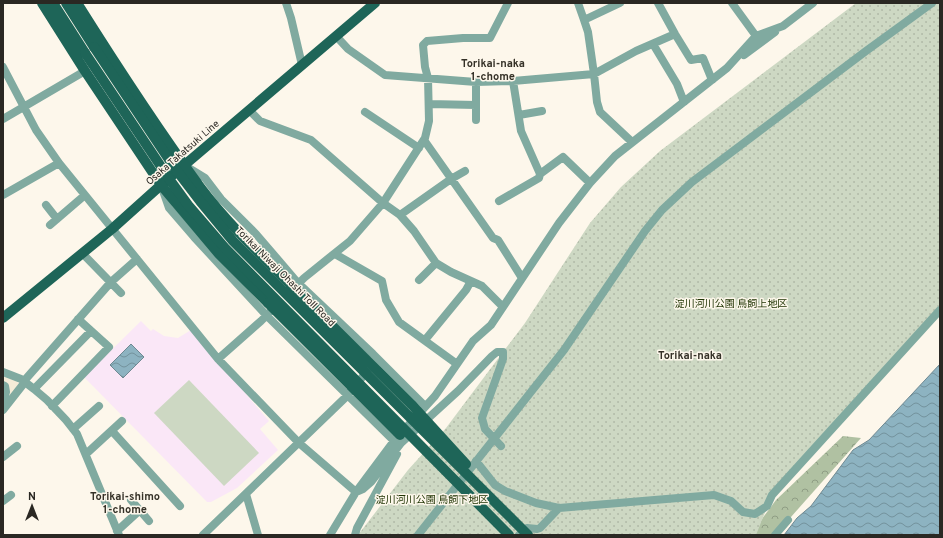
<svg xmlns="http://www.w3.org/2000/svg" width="943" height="538" viewBox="0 0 943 538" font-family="Overpass,'Noto Sans JP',sans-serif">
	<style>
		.built { fill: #f5ecd8 }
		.education { fill: #fae7f7 }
		.grass { fill: #cdd8c3 }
		.forest { fill: url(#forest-crowns) }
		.park { fill: url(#park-dots) }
		.water { fill: url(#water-waves); stroke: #6f8992 }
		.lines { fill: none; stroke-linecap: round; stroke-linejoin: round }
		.minor { stroke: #80aaa0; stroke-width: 8 }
		.major { stroke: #1e6558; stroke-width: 10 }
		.major-bridge { stroke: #1e6558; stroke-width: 10 }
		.labels { text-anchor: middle; stroke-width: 3; stroke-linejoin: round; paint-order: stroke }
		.street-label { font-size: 10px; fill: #2a2823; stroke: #fdf7eb }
		.park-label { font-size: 10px; fill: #203504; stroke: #fdf7eb }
		.neighbourhood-label { font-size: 11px; font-weight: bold; fill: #353127; stroke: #fdf7eb }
	</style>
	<defs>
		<pattern id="forest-crowns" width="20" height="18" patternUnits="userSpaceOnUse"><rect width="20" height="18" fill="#b0c1a2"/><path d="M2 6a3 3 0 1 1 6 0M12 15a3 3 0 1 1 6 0" fill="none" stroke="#8f9d84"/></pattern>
		<pattern id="park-dots" width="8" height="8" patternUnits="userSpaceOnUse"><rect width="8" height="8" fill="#cdd8c3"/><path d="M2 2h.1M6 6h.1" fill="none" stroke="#b0b9a7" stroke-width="1.8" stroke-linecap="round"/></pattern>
		<pattern id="water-waves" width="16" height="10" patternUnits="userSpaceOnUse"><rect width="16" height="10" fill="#8db3c1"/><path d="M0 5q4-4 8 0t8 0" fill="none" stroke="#73929c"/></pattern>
	</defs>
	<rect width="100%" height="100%" fill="#fdf7eb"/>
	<path class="built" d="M3,375L11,377L21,385L3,405Z"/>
	<path class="education" d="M141,321L151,331L153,329L164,336L178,338L191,330L269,421L260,429L278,450L237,488L211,502H207L84,377Z"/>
	<path class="grass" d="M189,380L259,453L224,486L154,413Z"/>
	<path class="forest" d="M843,436L861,438L775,535H750L776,500Z"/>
	<path class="park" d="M856,3H940V310L772,495L756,535H358L408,470L446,428L503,352L525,323L590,223L621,187L660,151Z"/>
	<path class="water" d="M131,344L144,357L123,378L110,365Z
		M940,364V535H784L797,518L811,506L853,450L869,440Z"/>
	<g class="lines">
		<path class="minor" d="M286,3L291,18L302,65
			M578,3L584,20
			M658,3L675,34L691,60L703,58L712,80
			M732,3L756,36
			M336,36L348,49L385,75L476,82L513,81L594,74L588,32L584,20L620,3
			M653,44L677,84L684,102
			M744,55L775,32
			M3,67L36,130L59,163L218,359L299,443L356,492L363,489L371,482L401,443L458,391L492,356L497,352H503V359L482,418L485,429L501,446
			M513,81L521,131L540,174
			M429,104L476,105
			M249,110L260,121L311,140L383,203L400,215L414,231L436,263L451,272L482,286L503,307
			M365,112L419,148
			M519,115L542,111
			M3,119L85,71
			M476,120V82
			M424,140L493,238L498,240L522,278
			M632,142L600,112L597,102L594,74L636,51L675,34
			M187,167L205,178L221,199L256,234L298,283L373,354L425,406
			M162,188L169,208L194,237L267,316L394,441
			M3,195L59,163
			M499,201L539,178L540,174L563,157L590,183
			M46,205L57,219
			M400,215L451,179L465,171
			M50,225L85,195
			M82,253L121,293
			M335,254L382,281L386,300L399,322L457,364
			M419,280L436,263
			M290,292L304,278L350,241L383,203L425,138L429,121L428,78L425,67L423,45L427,41L463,38H490L508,3
			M425,340L466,290L471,281
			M218,359L261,321L278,304
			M3,372L21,379L34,389L47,400L66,420L77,434L119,535
			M24,381L111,282L137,259
			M3,385L5,386L6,392L3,401
			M34,389L91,331
			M52,406L109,347L78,319
			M3,410L25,382
			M73,429L99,406
			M112,431L180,506
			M86,454L122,421
			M3,457L17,446
			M476,461L495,485L505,491L536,503L559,508L714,495L731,501L743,512L755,514L767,506L772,495L940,310
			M246,494L258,535
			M131,500L149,521
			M3,501L11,495
			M117,531L140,510
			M203,535L348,395L368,370
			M330,535L356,492L394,441L435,396L473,341L491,325L559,223L590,183L615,156L727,68L756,36L783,26L813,3
			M355,535L357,528L397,454
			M418,535L564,350L645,231L662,210L692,182L866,51L932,3
			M519,535L527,528L537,529L540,528L559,508
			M775,535L788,520"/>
		<path class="major" d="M42,3L85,71L161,185L219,254L268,303
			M53,3L85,53
			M66,3L94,47
			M77,3C116,65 157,128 200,187C227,223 260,254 291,285
			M3,318L112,229L161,185L375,3"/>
		<path class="major-bridge" d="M94,47L174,167L200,201L233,241L528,535
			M85,53L172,183L188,205L225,248L509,535
			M291,285L413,406L466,464
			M268,303L400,435"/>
	</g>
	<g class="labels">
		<g class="street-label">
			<text transform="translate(182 152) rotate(-41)" y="4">Osaka Takatsuki Line</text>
			<text transform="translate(286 276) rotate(45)" y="4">Torikai Niwaji Ohashi Toll Road</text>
		</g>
		<g class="park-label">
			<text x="731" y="307">淀川河川公園 鳥飼上地区</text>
			<text x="432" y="503">淀川河川公園 鳥飼下地区</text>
		</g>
		<g class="neighbourhood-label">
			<text x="493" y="67">Torikai-naka<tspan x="493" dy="13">1-chome</tspan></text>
			<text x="690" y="359">Torikai-naka</text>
			<text x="125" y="500">Torikai-shimo<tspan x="125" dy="13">1-chome</tspan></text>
		</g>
	</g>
	<rect width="943" height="538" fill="none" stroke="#2a2823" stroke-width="8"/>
	<g transform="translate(32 506)" stroke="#fdf7eb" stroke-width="3" paint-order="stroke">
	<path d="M0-3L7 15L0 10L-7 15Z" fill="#2a2823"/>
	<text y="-6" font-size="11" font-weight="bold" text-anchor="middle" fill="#2a2823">N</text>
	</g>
</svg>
